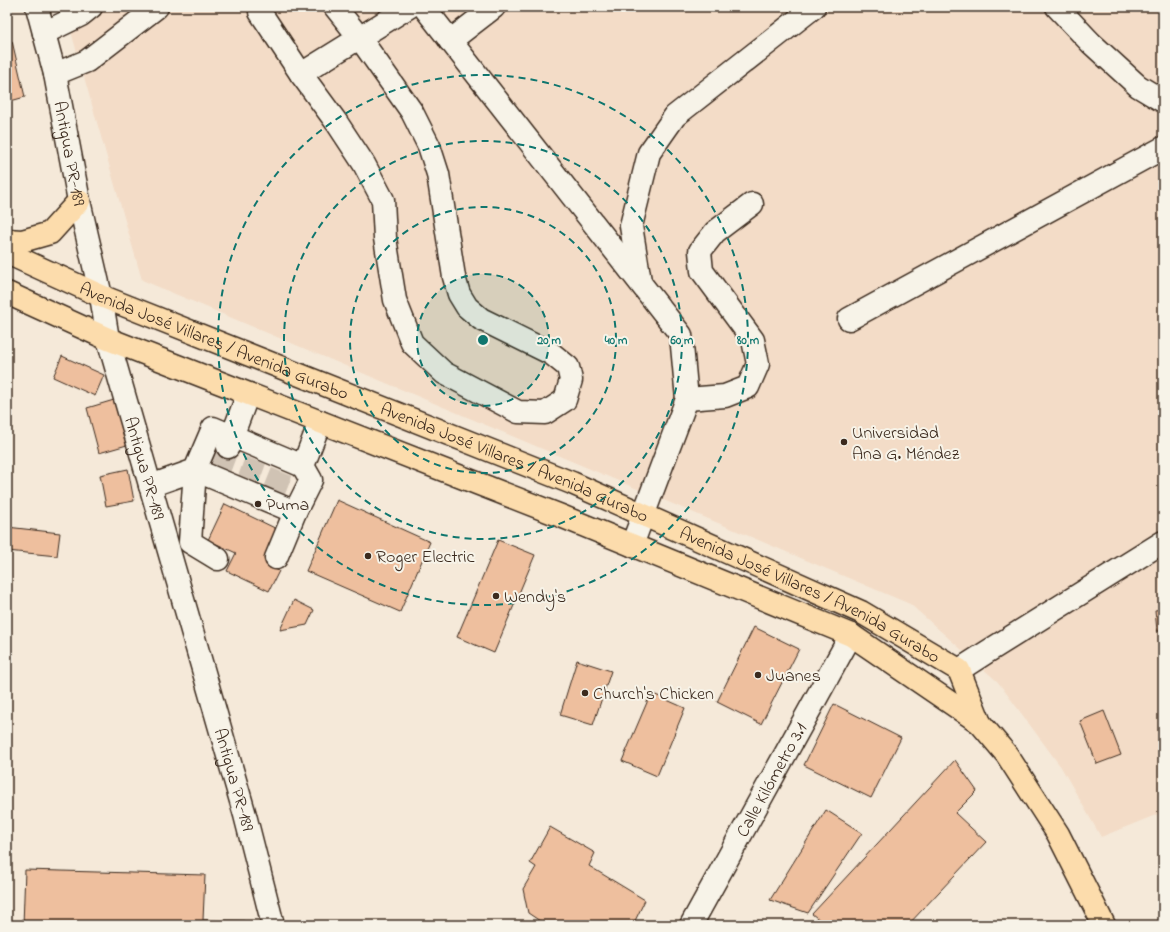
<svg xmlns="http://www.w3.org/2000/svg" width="1170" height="932" viewBox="0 0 1170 932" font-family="'Indie Flower',sans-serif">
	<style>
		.built { fill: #f3dcc7 }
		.building { fill: #eebf9e; stroke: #3b2a1e }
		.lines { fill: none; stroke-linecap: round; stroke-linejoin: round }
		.minor-tunnel { stroke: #d0c3b4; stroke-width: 22; stroke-dasharray: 22 11; stroke-linecap: butt }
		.minor-casing { stroke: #3b2a1e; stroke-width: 25 }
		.major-casing { stroke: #3b2a1e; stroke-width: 25 }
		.minor { stroke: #f7f3e8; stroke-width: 22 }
		.major { stroke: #fcdcac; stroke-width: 22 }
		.ring { fill: none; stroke: #0f766e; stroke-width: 2; stroke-dasharray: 7 5 }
		.poi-dot { fill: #3b2a1e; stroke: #f7f3e8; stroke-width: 1.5 }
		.labels { text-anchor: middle; stroke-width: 4; stroke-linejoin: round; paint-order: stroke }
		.street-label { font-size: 18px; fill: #3b2a1e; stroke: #f7f3e8 }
		.poi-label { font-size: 18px; fill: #3b2a1e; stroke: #f7f3e8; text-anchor: start }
		.centre { fill: #0f766e; stroke: #f7f3e8; stroke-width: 2 }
		.ring-label { font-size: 12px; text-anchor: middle; font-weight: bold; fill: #0f766e; stroke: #f7f3e8; stroke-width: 4; stroke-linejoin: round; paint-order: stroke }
	</style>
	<rect width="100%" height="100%" fill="#f5e9d9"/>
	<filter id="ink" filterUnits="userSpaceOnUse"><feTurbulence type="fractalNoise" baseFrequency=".025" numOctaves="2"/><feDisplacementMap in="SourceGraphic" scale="8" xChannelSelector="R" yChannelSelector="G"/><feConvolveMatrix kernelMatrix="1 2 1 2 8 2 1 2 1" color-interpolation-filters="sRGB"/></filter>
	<g filter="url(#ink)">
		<path class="built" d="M64,7H1163V812L1101,837L1061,767L998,682L910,604L142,280Z"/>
		<path class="building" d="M12,41L25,97L7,102V42Z
			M62,356L104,375L95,396L53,377Z
			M114,400L127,445L99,453L87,408Z
			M128,469L134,501L106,506L100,475Z
			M337,500L430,542L400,612L306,571Z
			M225,504L281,531L266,565L279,571L269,591L227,571L236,553L208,540Z
			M7,527L60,533L57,556L7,551Z
			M498,540L535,555L494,653L457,637Z
			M294,600L314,610L307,625L280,630Z
			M1163,609V631H1157L1155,610Z
			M754,627L799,649L761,724L717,702Z
			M577,660L611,671L593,725L560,715Z
			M651,693L685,708L657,776L622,761Z
			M834,704L901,738L871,798L804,765Z
			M1104,711L1121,755L1097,764L1080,721Z
			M955,760L977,791L955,813L986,842L908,925H826L812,914Z
			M826,810L862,833L808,913L770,900Z
			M550,827L595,853L589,866L645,900L633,925H541L543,923L528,913L523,889L536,867L530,863Z
			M25,870L205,875L203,920L244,921L243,925H23Z"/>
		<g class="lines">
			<path class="minor-tunnel" d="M219,471L228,447
				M248,481L256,459
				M274,492L282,472"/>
			<defs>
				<g id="minor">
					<path id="s1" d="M37,7L55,74L79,201L101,296L108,339L245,815L273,925"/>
					<path d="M260,7V12L301,74L337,123L364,164L383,200L385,238L395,300L412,343L444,373L518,412L545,413L565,400L571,380L568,367L552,354L481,319L467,307L459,294L454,277L438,174L429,146L412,112L359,37L335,7"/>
					<path d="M424,7L681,335L687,399L632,545"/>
					<path d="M1057,7L1091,43L1138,86L1163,101"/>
					<path d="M44,33L81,15L91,7"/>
					<path d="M450,41L494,7"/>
					<path d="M55,74L87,61L157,7"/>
					<path d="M301,74L409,7"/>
					<path d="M640,281L631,226L649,153L675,116L814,7"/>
					<path d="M849,319L1163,148"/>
					<path d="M687,399L725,396L748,387L758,364L753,340L702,271L700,251L715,232L752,204"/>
					<path d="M228,447L248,394"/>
					<path d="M150,486L195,470L213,428L303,466L320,422"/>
					<path d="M276,558L295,512"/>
					<path d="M218,559L190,542L195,470L295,512L311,480L303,466"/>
					<path d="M959,670L987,652L1163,542"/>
					<path id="s2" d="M691,925L851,635"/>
				</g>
				<g id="major">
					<path d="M7,240L22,241L50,233L79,201"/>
					<path id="s3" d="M7,253L101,296L572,483L861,612L959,670L980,723"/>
					<path d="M7,293L108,339L561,516L851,635L980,723L1007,755L1058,834L1104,925"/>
				</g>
			</defs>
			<use href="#minor" class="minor-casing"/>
			<use href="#major" class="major-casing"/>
			<use href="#minor" class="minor"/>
			<use href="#major" class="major"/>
		</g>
	</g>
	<circle cx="483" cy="340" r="66" fill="#0f766e" fill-opacity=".12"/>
	<g class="ring">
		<circle cx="483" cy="340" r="66"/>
		<circle cx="483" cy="340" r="133"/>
		<circle cx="483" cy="340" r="199"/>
		<circle cx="483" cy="340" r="265"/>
	</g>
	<g class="poi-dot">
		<circle cx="844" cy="442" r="4"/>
		<circle cx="258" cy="504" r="4"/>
		<circle cx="368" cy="556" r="4"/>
		<circle cx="496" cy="596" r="4"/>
		<circle cx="758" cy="675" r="4"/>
		<circle cx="585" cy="693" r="4"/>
	</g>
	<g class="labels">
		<g class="street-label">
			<text dy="6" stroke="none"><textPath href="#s1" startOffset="150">Antigua PR-189</textPath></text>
			<text dy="6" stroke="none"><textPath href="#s3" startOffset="225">Avenida José Villares / Avenida Gurabo</textPath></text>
			<text dy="6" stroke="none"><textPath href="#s3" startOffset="549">Avenida José Villares / Avenida Gurabo</textPath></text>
			<text dy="6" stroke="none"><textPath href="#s1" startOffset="474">Antigua PR-189</textPath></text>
			<text dy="6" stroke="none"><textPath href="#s3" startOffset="873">Avenida José Villares / Avenida Gurabo</textPath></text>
			<text dy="6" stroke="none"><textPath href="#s1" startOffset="798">Antigua PR-189</textPath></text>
			<text dy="6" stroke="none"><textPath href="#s2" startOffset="166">Calle Kilómetro 3.1</textPath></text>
		</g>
		<g class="poi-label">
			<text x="852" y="438">Universidad<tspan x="852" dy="21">Ana G. Méndez</tspan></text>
			<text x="266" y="510">Puma</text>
			<text x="376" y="562">Roger Electric</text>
			<text x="504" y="602">Wendy's</text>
			<text x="766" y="681">Juanes</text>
			<text x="593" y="699">Church's Chicken</text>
		</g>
	</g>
	<circle cx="483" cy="340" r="6" class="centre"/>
	<g class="ring-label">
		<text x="549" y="344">20 m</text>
		<text x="616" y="344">40 m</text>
		<text x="682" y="344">60 m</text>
		<text x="748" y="344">80 m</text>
	</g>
	<rect width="1170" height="932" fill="none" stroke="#f7f3e8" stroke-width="24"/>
	<rect x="12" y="12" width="1146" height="908" fill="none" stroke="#3b2a1e" stroke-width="1.5" filter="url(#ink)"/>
</svg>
